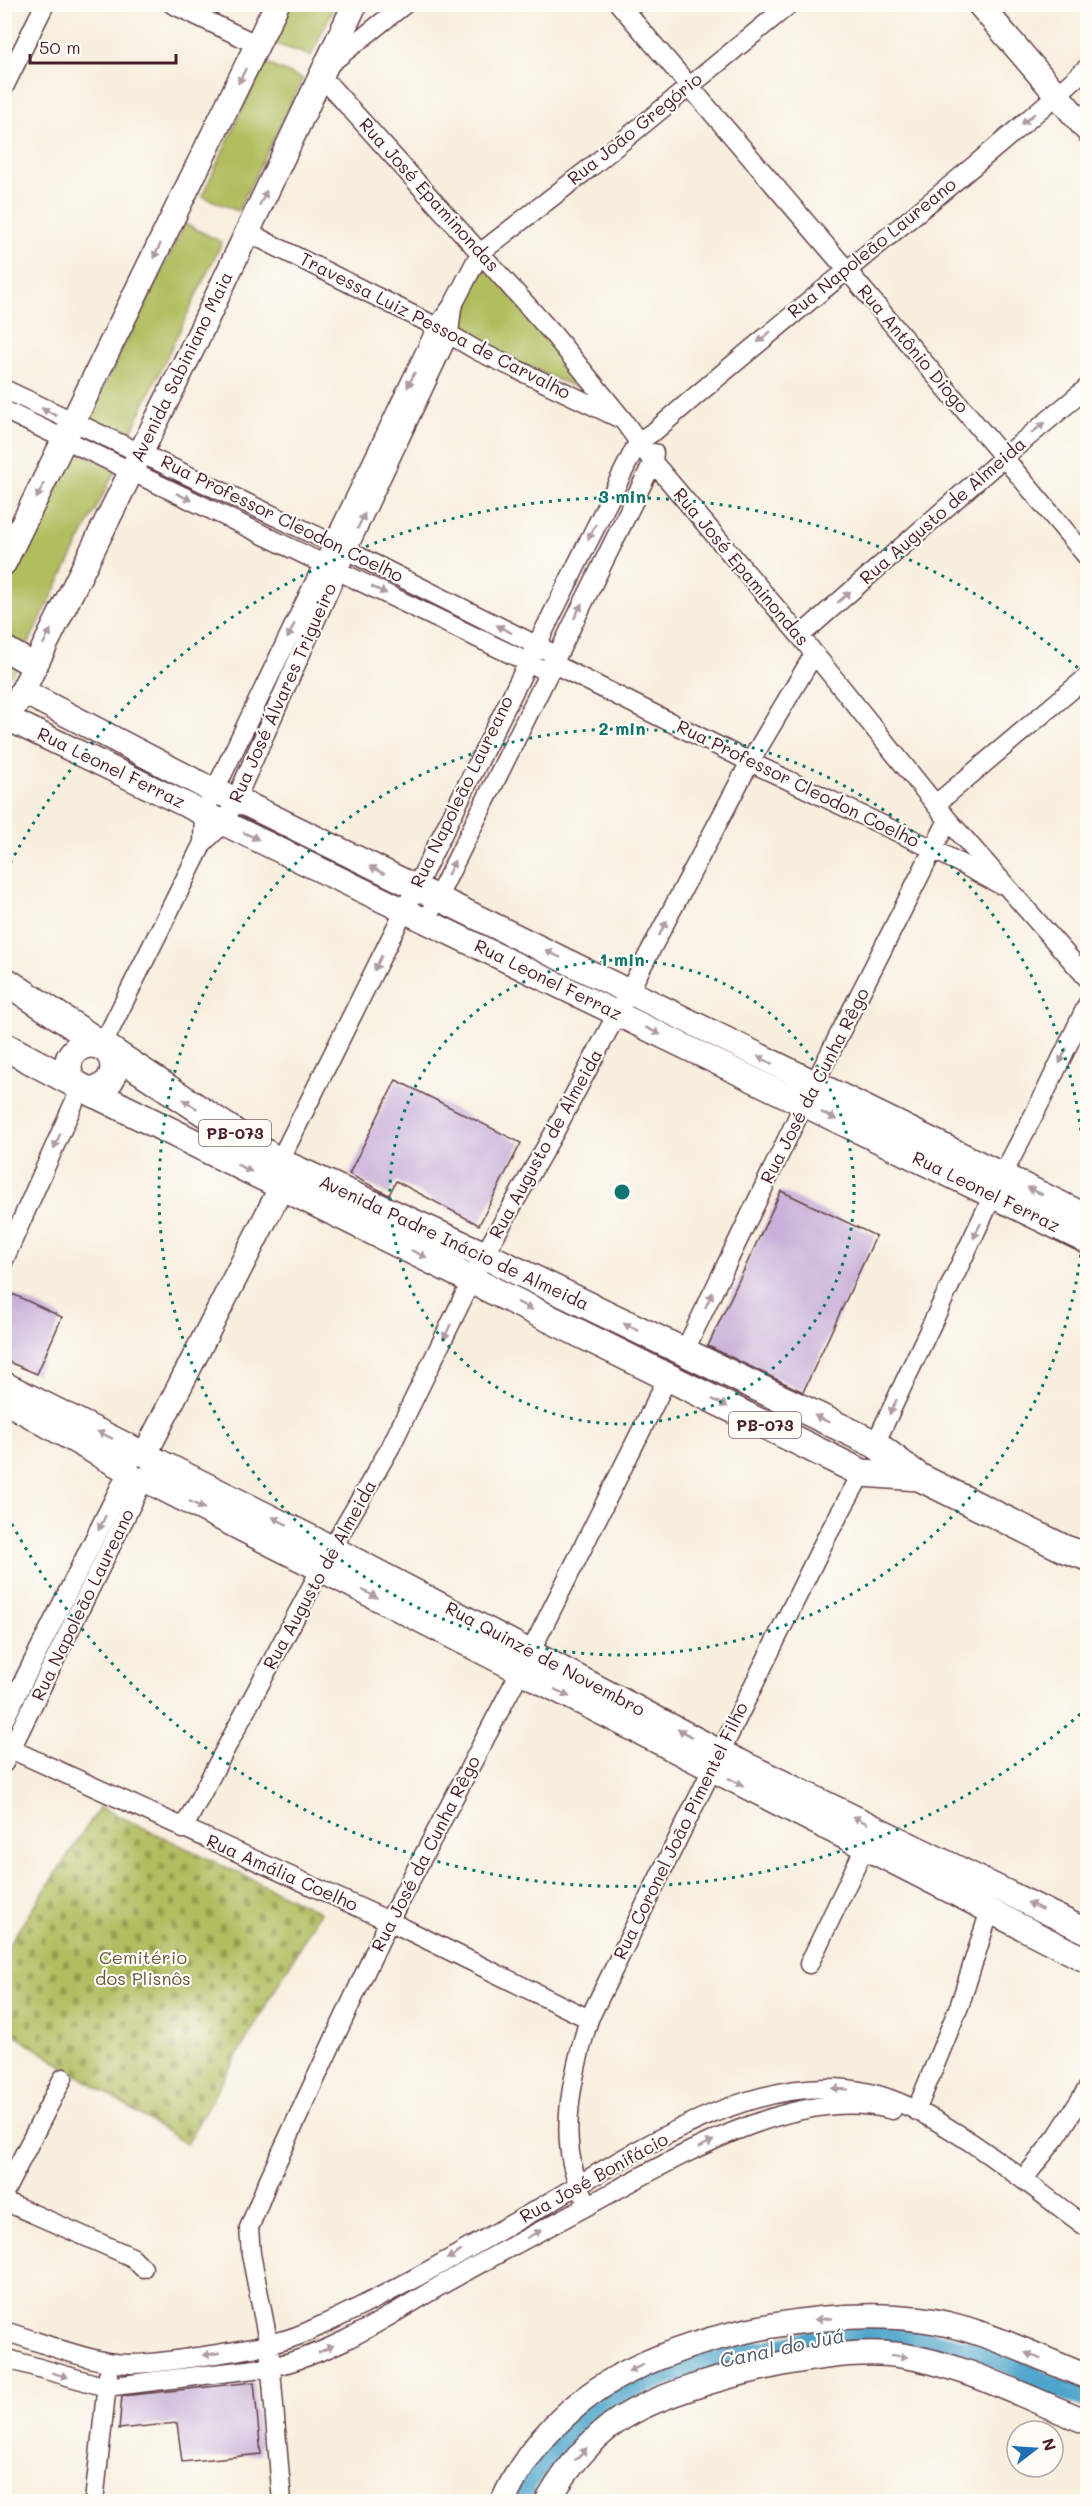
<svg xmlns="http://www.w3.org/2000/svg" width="1092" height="2506" viewBox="0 0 1092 2506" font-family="Mali,sans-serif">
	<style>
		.cemetery { fill: url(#cemetery-stones); stroke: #7e6e45; stroke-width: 1.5 }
		.park { fill: #b1bd5f; stroke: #7e6e45; stroke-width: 1.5 }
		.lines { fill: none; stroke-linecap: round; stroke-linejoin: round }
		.canal { stroke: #4ea5cb; stroke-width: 21 }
		.building { fill: #c8b0d8 }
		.street-casing { stroke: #643e46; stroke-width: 21 }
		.secondary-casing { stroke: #643e46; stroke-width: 27 }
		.primary-casing { stroke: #643e46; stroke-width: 30 }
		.street { stroke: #fff; stroke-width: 18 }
		.secondary { stroke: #fff; stroke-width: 24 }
		.primary { stroke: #fff; stroke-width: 27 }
		.oneway { fill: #ae9aa0 }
		.ring { fill: none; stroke: #0f766e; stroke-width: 3; stroke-dasharray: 3 6 }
		.labels { text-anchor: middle; stroke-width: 4.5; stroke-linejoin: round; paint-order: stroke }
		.shield { fill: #fdfcf7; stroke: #806168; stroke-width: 1.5 }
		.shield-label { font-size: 16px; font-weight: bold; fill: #4a1f2b }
		.street-label { font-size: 18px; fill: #4a1f2b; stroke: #fdfcf7 }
		.park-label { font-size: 18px; fill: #6e563d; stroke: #fdfcf7 }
		.water-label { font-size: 20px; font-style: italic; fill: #4c5b73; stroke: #fdfcf7 }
		.centre { fill: #0f766e; stroke: #fdfcf7; stroke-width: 3 }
		.ring-label { font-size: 18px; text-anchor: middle; font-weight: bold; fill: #0f766e; stroke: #fdfcf7; stroke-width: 4.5; stroke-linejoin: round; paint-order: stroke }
	</style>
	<defs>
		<pattern id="cemetery-stones" width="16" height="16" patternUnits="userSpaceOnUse" patternTransform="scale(1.5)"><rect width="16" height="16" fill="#b1bd5f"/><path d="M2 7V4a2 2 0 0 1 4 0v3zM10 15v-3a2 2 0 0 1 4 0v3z" fill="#92994f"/></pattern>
	</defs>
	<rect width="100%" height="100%" fill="#fdfcf7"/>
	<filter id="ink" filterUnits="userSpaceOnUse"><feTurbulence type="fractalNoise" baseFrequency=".0167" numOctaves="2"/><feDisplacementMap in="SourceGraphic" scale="12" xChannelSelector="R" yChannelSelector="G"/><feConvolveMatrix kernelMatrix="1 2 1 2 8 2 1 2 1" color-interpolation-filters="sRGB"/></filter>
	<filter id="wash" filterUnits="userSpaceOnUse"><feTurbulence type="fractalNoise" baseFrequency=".008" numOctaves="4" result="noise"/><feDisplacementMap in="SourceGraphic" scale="24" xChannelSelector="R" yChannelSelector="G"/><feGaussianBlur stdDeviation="1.35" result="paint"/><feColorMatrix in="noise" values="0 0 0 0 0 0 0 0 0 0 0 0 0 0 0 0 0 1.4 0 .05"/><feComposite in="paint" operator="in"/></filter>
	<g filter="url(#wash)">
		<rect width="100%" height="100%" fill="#f8eedd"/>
		<path class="cemetery" d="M100,1807L320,1912L186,2144L5,2029V1950Z"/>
		<path class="park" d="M292,5H335L311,56L273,43Z
			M264,63L303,79L238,211L202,196Z
			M185,224L222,242L128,438L85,425Z
			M486,262L601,398L451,334Z
			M75,450L116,469L12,676L5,672L4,594Z"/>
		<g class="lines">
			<path class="canal" d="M519,2502L527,2481L579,2422L634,2387L706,2363L848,2333L923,2340L990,2355L1049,2384L1088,2399"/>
		</g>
		<g id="blocks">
			<path class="building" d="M396,1080L521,1143L479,1225L396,1181L389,1195L349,1174Z
				M781,1191L876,1236L803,1392L708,1346Z
				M4,1290L62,1317L37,1374L4,1360Z
				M254,2382L261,2454L182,2462L177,2423L119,2429L122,2396Z"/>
		</g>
	</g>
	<g filter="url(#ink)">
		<use href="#blocks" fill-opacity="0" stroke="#643e46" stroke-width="1.5"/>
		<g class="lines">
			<defs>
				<path id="street" d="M172,4L258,45
					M619,4L846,269L1088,558
					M327,66L405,4
					M322,77L553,334L623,420L653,462L800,636L948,820L1088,979
					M4,87L45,4
					M247,232L437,327L476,350L619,418
					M4,389L332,543L556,655
					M4,410L548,672
					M800,636L1004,457L1088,387
					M552,663L750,762L933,849L999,884
					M936,804L1088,676
					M203,843L204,813L437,327L453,305L480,253L591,167L790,4
					M426,921L653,462L654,453
					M102,1046L203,843L224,823L236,799L347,550L449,334L452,307
					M279,1162L638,442L656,430C798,306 948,193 1088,67
					M4,1260L81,1087
					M684,1352L804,1104L948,820
					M875,1444L1002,1176L1043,1097L1088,1003
					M4,1720L128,1471
					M4,1746L389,1921L589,2019
					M4,1763L144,1479
					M183,1829L332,1548L390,1448L484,1255L554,1133L750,762L814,654
					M809,1964L865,1847
					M916,2111L960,2004L990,1910
					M1023,2180L1057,2136L1088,2088
					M4,2193L63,2078
					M583,2194C555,2141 573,2073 589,2019L826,1538L862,1473
					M4,2201L132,2257L143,2268
					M4,2331C38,2341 73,2356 108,2362C136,2367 168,2361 197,2357C235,2351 272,2347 307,2332C383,2298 457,2255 529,2214C624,2160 754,2065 870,2093C940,2109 1028,2185 1088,2228
					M4,2358L106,2387L271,2367C332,2354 385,2318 438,2287C487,2259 537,2233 587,2206C669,2162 796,2083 892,2110
					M94,2502L108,2375
					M282,2502L269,2346L251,2254L249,2228L268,2181L389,1921L531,1651L668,1377"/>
				<path id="secondary" d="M979,4L1088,131
					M4,563L277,4
					M4,648L33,665
					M22,691L214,791L236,799L1088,1217
					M16,704L196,341L355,4
					M9,719L1088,1242
					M4,1384L332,1548L720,1752L1088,1932
					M12,1405L128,1471
					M145,1454L282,1186
					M144,1479L1088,1961
					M503,2502C526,2447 575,2398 627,2372C708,2331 830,2308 920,2319C977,2326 1034,2356 1088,2377
					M547,2502C568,2466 597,2430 634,2411C695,2379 831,2346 899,2355C967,2365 1025,2398 1088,2422"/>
				<path id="primary" d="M4,980L279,1162L484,1255L875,1444L919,1477L1065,1549L1088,1557
					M68 1067a23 23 0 1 1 46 0a23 23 0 1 1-46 0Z
					M4,1046L81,1087L862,1473L919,1477"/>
			</defs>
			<use href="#street" class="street-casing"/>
			<use href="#secondary" class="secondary-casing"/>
			<use href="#primary" class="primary-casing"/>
			<use href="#street" class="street"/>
			<use href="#secondary" class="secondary"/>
			<use href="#primary" class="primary"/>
		</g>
		<defs><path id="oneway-solid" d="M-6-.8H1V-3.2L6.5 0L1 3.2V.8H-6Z" transform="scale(1.5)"/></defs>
		<g class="oneway">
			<use href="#oneway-solid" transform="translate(242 76) rotate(117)"/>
			<use href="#oneway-solid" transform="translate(1028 119) rotate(140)"/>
			<use href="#oneway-solid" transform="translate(263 198) rotate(-64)"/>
			<use href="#oneway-solid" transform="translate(157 251) rotate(116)"/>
			<use href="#oneway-solid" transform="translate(764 337) rotate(140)"/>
			<use href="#oneway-solid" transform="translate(411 380) rotate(116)"/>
			<use href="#oneway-solid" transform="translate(49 412) rotate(-153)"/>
			<use href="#oneway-solid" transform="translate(1038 428) rotate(-40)"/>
			<use href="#oneway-solid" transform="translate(40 491) rotate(116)"/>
			<use href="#oneway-solid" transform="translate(184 497) rotate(26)"/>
			<use href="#oneway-solid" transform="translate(361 521) rotate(-65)"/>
			<use href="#oneway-solid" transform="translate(592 532) rotate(117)"/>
			<use href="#oneway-solid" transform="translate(379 590) rotate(26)"/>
			<use href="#oneway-solid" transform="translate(844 597) rotate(-41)"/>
			<use href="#oneway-solid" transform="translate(578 611) rotate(-63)"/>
			<use href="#oneway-solid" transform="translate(504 629) rotate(-153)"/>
			<use href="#oneway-solid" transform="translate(291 631) rotate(116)"/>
			<use href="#oneway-solid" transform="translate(47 637) rotate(-63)"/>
			<use href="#oneway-solid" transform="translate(251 836) rotate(26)"/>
			<use href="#oneway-solid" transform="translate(451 868) rotate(-64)"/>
			<use href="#oneway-solid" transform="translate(377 870) rotate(-153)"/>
			<use href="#oneway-solid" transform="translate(663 928) rotate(-62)"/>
			<use href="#oneway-solid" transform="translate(553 954) rotate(-155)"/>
			<use href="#oneway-solid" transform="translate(378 963) rotate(116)"/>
			<use href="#oneway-solid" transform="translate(653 1031) rotate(26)"/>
			<use href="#oneway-solid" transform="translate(1063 1056) rotate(115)"/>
			<use href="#oneway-solid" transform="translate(765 1060) rotate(-153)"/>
			<use href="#oneway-solid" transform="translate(190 1104) rotate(-147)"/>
			<use href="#oneway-solid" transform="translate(829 1116) rotate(26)"/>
			<use href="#oneway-solid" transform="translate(57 1141) rotate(114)"/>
			<use href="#oneway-solid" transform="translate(244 1168) rotate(26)"/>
			<use href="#oneway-solid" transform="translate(1035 1191) rotate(-154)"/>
			<use href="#oneway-solid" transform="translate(977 1231) rotate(116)"/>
			<use href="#oneway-solid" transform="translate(419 1254) rotate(25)"/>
			<use href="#oneway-solid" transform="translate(709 1300) rotate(-64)"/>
			<use href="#oneway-solid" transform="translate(525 1306) rotate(27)"/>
			<use href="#oneway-solid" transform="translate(631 1327) rotate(-154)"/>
			<use href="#oneway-solid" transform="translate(447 1332) rotate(116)"/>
			<use href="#oneway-solid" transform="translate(720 1403) rotate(26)"/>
			<use href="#oneway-solid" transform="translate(893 1407) rotate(116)"/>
			<use href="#oneway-solid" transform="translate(822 1419) rotate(-154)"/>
			<use href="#oneway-solid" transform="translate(105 1435) rotate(-154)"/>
			<use href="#oneway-solid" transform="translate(197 1505) rotate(26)"/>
			<use href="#oneway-solid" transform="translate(280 1521) rotate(-153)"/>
			<use href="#oneway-solid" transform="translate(102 1523) rotate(116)"/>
			<use href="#oneway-solid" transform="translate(370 1594) rotate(28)"/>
			<use href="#oneway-solid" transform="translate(562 1693) rotate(27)"/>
			<use href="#oneway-solid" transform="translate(685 1733) rotate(-152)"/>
			<use href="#oneway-solid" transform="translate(736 1782) rotate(27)"/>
			<use href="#oneway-solid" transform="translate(860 1820) rotate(-154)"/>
			<use href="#oneway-solid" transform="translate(1035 1906) rotate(-154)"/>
			<use href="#oneway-solid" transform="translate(840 2089) rotate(-176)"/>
			<use href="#oneway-solid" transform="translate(706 2144) rotate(-26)"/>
			<use href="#oneway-solid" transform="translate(534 2234) rotate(-28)"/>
			<use href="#oneway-solid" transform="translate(454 2255) rotate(151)"/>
			<use href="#oneway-solid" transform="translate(823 2319) rotate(175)"/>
			<use href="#oneway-solid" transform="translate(326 2349) rotate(-26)"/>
			<use href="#oneway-solid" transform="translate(211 2354) rotate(172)"/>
			<use href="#oneway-solid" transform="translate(899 2356) rotate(7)"/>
			<use href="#oneway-solid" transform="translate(1033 2356) rotate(-158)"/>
			<use href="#oneway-solid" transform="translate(636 2368) rotate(157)"/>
			<use href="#oneway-solid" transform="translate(60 2375) rotate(15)"/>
			<use href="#oneway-solid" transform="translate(581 2454) rotate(-46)"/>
		</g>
	</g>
	<g class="ring">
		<circle cx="622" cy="1192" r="232"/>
		<circle cx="622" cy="1192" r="463"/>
		<path d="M1087 1708A695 695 0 0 1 6 1513M6 871A695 695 0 0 1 1087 676"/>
	</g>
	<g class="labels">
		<g class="shield">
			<rect x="199" y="1120" width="72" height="26" rx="4.5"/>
			<rect x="729" y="1412" width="72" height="26" rx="4.5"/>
		</g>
		<g class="shield-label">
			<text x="235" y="1139">PB-073</text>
			<text x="765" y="1431">PB-073</text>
		</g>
		<g class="street-label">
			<text transform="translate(635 129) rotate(-39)" y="6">Rua João Gregório</text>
			<text transform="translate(429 195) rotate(48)" y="6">Rua José Epaminondas</text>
			<text transform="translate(872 248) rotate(-39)" y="6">Rua Napoleão Laureano</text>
			<text transform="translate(435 326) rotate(27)" y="6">Travessa Luiz Pessoa de Carvalho</text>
			<text transform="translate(913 349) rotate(50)" y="6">Rua Antônio Diogo</text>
			<text transform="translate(182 367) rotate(-64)" y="6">Avenida Sabiniano Maia</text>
			<text transform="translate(943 511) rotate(-41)" y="6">Rua Augusto de Almeida</text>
			<text transform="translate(282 519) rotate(26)" y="6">Rua Professor Cleodon Coelho</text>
			<text transform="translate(741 567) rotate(50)" y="6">Rua José Epaminondas</text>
			<text transform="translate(283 693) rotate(-66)" y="6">Rua José Álvares Trigueiro</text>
			<text transform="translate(111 768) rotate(26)" y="6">Rua Leonel Ferraz</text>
			<text transform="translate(798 784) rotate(26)" y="6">Rua Professor Cleodon Coelho</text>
			<text transform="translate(462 792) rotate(-64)" y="6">Rua Napoleão Laureano</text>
			<text transform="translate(548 980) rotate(26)" y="6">Rua Leonel Ferraz</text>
			<text transform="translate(815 1086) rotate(-63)" y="6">Rua José da Cunha Rêgo</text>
			<text transform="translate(546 1144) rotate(-61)" y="6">Rua Augusto de Almeida</text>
			<text transform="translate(986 1192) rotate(26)" y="6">Rua Leonel Ferraz</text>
			<text transform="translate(454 1243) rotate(25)" y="6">Avenida Padre Inácio de Almeida</text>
			<text transform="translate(320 1575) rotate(-61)" y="6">Rua Augusto de Almeida</text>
			<text transform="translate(83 1605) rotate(-64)" y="6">Rua Napoleão Laureano</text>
			<text transform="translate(545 1659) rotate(28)" y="6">Rua Quinze de Novembro</text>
			<text transform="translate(681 1831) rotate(-64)" y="6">Rua Coronel João Pimentel Filho</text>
			<text transform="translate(426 1854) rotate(-63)" y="6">Rua José da Cunha Rêgo</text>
			<text transform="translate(282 1873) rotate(24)" y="6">Rua Amália Coelho</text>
			<text transform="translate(594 2178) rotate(-29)" y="6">Rua José Bonifácio</text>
		</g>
		<g class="park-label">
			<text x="143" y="1964">Cemitério<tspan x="143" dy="21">dos Plisnôs</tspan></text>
		</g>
		<g class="water-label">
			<text transform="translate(782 2348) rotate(-12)" y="7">Canal do Juá</text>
		</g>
	</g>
	<circle cx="622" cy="1192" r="9" class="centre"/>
	<g class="ring-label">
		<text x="622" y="503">3 min</text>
		<text x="622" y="735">2 min</text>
		<text x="622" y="966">1 min</text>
	</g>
	<rect width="1092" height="2506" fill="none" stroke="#fdfcf7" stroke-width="24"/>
	<g transform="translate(1035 2449) rotate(73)"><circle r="28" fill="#fdfcf7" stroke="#b5a4a5" stroke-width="1.5"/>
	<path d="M0-4.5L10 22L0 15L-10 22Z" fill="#1f6fb2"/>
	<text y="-9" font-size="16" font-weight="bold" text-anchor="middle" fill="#4a1f2b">N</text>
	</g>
	<path d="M30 54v9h146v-9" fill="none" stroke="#4a1f2b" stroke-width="3"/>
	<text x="39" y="54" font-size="18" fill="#4a1f2b" stroke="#fdfcf7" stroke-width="4.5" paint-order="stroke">50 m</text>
</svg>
